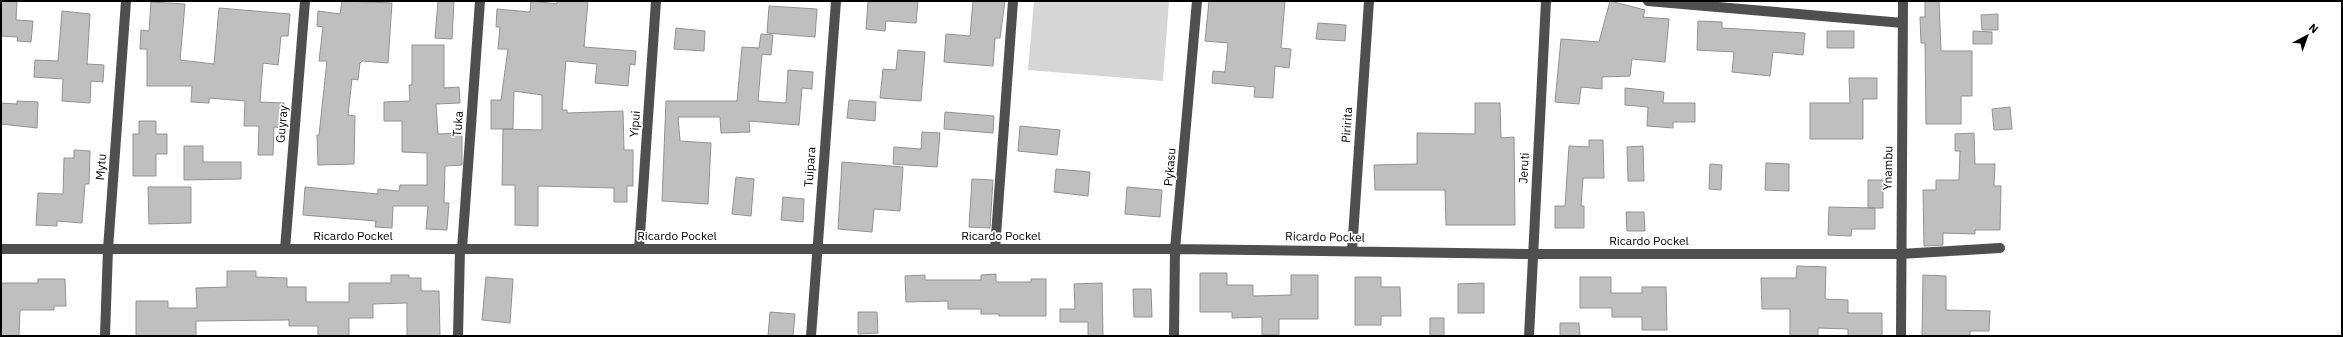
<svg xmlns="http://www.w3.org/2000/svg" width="2343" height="337" viewBox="0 0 2343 337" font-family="'IBM Plex Sans',sans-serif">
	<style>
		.green { fill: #d6d6d6 }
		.building { fill: #bfbfbf; stroke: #939393 }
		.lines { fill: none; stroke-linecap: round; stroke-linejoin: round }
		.minor { stroke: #4f4f4f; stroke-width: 10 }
		.labels { text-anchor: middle; stroke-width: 3.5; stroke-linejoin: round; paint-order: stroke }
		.street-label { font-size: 12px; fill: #000; stroke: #fff }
	</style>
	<rect width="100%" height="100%" fill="#fff"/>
	<path class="green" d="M1034,1H1169L1163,81L1028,70Z"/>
	<path class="building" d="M1,1H17L16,20L33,21L31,42L17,41L18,37L1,36Z
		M342,1L392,3L388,63L362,61L360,63L358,80L352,79L348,115L355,116L354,164L318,165L317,135H319L327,61H319L323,27L317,26L318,11L340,14Z
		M438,1H454L452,39L435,38Z
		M531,1L557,4V1H588L584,47L636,51L635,65L630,64L628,86L595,83L597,64L566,61L562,110H567V113L623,111L624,150H633V186H627V202H614V188L538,186V226L515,225V185H502L503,129L542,130V95L514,91L513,129H491V100H501L508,49H498L500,27H496L497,9L530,12Z
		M868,1H918L916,23L886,21L885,31L866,29Z
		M973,1H1005L1000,38H995L993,66L944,62L946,34L970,36Z
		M1209,1H1285L1281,48L1291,49L1289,68L1275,66L1273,98L1254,97L1255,87L1212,83L1213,71L1225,72L1228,43L1205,41Z
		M1610,1L1645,10L1643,17L1669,19L1665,62L1632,59L1630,76L1602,77V89L1581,87L1579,104L1555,102L1561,39L1599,42Z
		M1925,1H1939L1941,51H1972V96H1961V124H1926L1925,43H1921L1920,17H1925Z
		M151,2L185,4L180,60L214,64L219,8L290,14L288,36H281L278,65L263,63L260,102L284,103L283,128L274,127L273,155H258L259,126H244L245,101L209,98V103L191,102L192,86H147V49H140L141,30L149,31Z
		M769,6L817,9L815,37L767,33Z
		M62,11L90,14L87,64L104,65L103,82L91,81L90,103L62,101L63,79L34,77L35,60L58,61Z
		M1998,14V30H1982L1981,15Z
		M1698,21L1722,22V28L1805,33L1803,55L1773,52L1770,76L1732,72L1734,52L1697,50Z
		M1318,23L1346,25L1345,41L1316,39Z
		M676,28L705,31L704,51L674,49Z
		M1827,31H1854V48H1827Z
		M1973,31L1992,32V44H1973Z
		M761,34L773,35L771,55L762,54L758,101L786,103L788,70L813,72L812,89L802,88L799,125L749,121L750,132L721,133L720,117H678L680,141L711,143L708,204L662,201L666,101H737L742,47L759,48Z
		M412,45H444V88L459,87L460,103L436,104L438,134L462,133V165L445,166L444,203H449L447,230L426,229L428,206H393L392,228L375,227L376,221L303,215L305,187L378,194V189L399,191L400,185H427V153L402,152V121H384V102L410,101L409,85H412Z
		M898,50L925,52L921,101L880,98L883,69L896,70Z
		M1849,78H1877V99H1863V139H1810V103H1850Z
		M1625,88L1664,92L1663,103H1695V122H1673V128L1647,126L1648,107L1625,105Z
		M849,100L876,102L875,121L847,118Z
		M17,101L38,102L37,128L1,124V103L17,104Z
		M1475,103H1500L1501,138L1514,137L1515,225H1446L1445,190H1375L1374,165L1417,164V133L1475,134Z
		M2010,107L2012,129L1994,130L1992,109Z
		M945,112L994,116L993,133L944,129Z
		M139,121H156V134H167V154H156V176H133V134H139Z
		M1020,126L1060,130L1057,155L1018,151Z
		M922,132L940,133L937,167L893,164L894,147L921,149Z
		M1974,133L1975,164H1995L1994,186H2001L2000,230H1975V234L1943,233V245L1924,246L1923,190H1936V180H1959L1960,151H1955V134Z
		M1589,140H1603L1604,178H1583L1581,206H1584V228H1555V206H1565L1569,146L1589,147Z
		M184,146H203V162H241V179L184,180Z
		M1643,146L1644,181H1628L1627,147Z
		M74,150L90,151L89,184H85L82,223L57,221V226L36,225L38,193L63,194L64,158H74Z
		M842,162L903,167L900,211L874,209L872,232L838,229Z
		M1766,163L1789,164V191L1765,190Z
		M1710,164L1722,165L1721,190L1709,189Z
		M1056,169L1090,172L1088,196L1054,192Z
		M736,177L754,179L751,216L732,214Z
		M972,179L993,180L990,228L969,227Z
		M1868,180H1883V208H1868Z
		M148,187H191V223L149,224Z
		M1127,187L1162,190L1160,217L1125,214Z
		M783,197L804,199L803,222L781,220Z
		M1829,207L1875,208V229H1852L1851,236L1828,235Z
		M1626,212H1644L1645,231H1627Z
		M1797,266L1826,267L1825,299L1848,300V313H1882V336H1848V329L1818,328V336H1790V309H1762L1761,278H1796Z
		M227,271H256V277L287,278V287H306V302H349V283H391V275H409V278H421V291H439L440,336H407V303L373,304V318H349V336H318V326H289V320L196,321V336H136V301H168V308H197L196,288L227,287Z
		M1200,273H1227V285H1253V296L1291,295V275H1318V319H1279V335H1262V317L1232,318V312H1200Z
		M996,274V282H1031V279H1046V316H999V314H981V309H948V301L906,302L905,276L925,275V280H981V275Z
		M1923,275L1946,276V310L1990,311L1989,331H1970V336H1922Z
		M486,277L513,279L510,323L482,320Z
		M1355,277H1381V287H1400L1401,316H1381V325H1355Z
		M1580,277H1611V293H1642V287H1666L1667,330H1642V317H1612V308H1580Z
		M38,279H65L66,306H54V310H20L19,336H1V283H38Z
		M1102,283L1103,336H1088V322H1060V309H1075L1074,284Z
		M1484,283V313H1458V284Z
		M1133,289H1151L1152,317H1134Z
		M770,312L795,314L793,336H768Z
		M858,312H877L878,333L858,334Z
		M1430,318H1444V336H1430Z
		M1560,323H1579L1580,336H1560Z"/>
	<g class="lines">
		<path class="minor" d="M1648,1L1903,23
			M1,249H1175L1532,254H1900L2000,248
			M285,249L305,1
			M462,249L480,1
			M639,249L656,1
			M995,249L1013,1
			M1352,251L1369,1
			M105,336L108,249L126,1
			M458,336L460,249
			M811,336L836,1
			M1174,336L1175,249L1197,1
			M1529,336L1546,1
			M1901,336L1903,1"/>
	</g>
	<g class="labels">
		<g class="street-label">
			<text transform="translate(282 124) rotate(-85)" y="4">Guyray</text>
			<text transform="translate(458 124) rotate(-86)" y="4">Tuka</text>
			<text transform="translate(635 124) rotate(-86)" y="4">Yipui</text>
			<text transform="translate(1347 125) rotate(-86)" y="4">Piririta</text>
			<text transform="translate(101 167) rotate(-86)" y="4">Mytu</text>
			<text transform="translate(810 167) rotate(-86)" y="4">Tuipara</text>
			<text transform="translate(1170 167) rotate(-85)" y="4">Pykasu</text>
			<text transform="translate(1524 168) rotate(-87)" y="4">Jeruti</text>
			<text transform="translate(1888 168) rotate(-89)" y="4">Ynambu</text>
			<text x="353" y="240">Ricardo Pockel</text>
			<text x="677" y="240">Ricardo Pockel</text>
			<text x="1001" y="240">Ricardo Pockel</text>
			<text transform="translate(1325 237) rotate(1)" y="4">Ricardo Pockel</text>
			<text x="1649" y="245">Ricardo Pockel</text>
		</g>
	</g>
	<rect width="2343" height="337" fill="none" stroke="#000000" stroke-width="4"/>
	<g transform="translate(2307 36) rotate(41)" stroke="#ffffff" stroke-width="3" paint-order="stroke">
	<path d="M0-3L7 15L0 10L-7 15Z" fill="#000000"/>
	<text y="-6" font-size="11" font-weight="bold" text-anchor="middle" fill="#000000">N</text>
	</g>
</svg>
